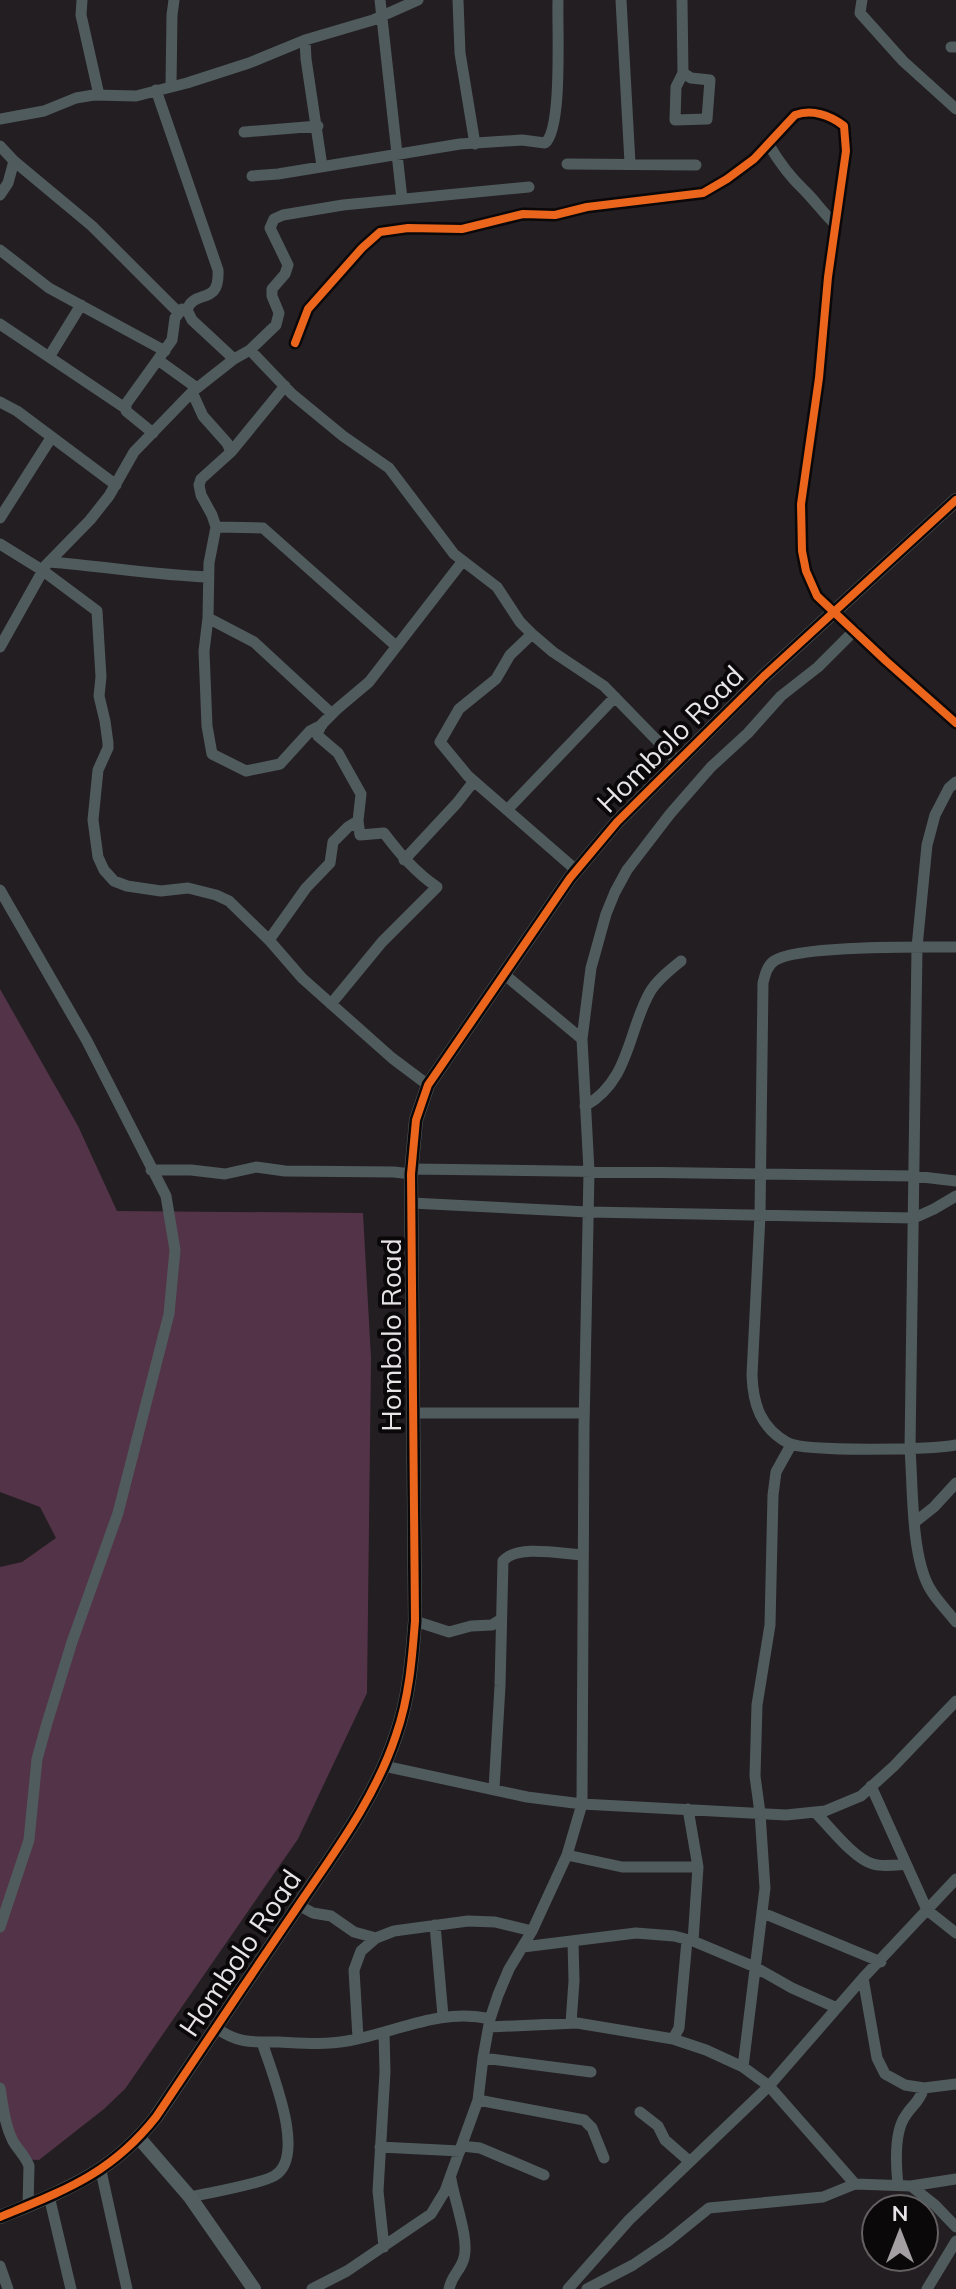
<svg xmlns="http://www.w3.org/2000/svg" width="956" height="2289" viewBox="0 0 956 2289" font-family="Mulish,sans-serif">
	<style>
		.green { fill: #533347 }
		.lines { fill: none; stroke-linecap: round; stroke-linejoin: round }
		.street { stroke: #505b5d; stroke-width: 11 }
		.secondary { stroke: #535e60; stroke-width: 14 }
		.cycleway-casing { stroke: #0b080a; stroke-width: 13 }
		.cycleway { stroke: #eb651d; stroke-width: 8 }
		.labels { text-anchor: middle; stroke-width: 8; stroke-linejoin: round; paint-order: stroke }
		.street-label { font-size: 28px; fill: #e9e4e7; stroke: #0b080a }
	</style>
	<rect width="100%" height="100%" fill="#231e21"/>
	<path class="green" d="M0,989L78,1126L117,1211L363,1213L371,1358L367,1693L298,1839L125,2089L104,2109L39,2160L20,2159L0,2118V1567L22,1562L56,1538L40,1507L0,1492Z"/>
	<g class="lines">
		<path class="street" d="M82,0L81,15L99,95
			M380,0L402,199
			M458,0L460,53L475,144
			M621,0L630,163
			M682,0L683,73L676,87L675,120L707,119L710,80L691,78L683,73
			M862,0L860,13L903,61L956,109
			M305,40L306,59L322,166
			M951,47H956
			M171,86L172,15L174,0
			M156,90L218,270C220,307 194,288 187,310L192,320L234,359
			M0,119L44,111L76,98L94,95L136,96L187,83L249,63L305,40L373,20L418,0
			M244,132L318,126
			M769,145C779,162 790,177 805,191C816,202 824,214 836,225
			M0,146L14,161L8,183L0,195
			M14,161L92,226L178,312
			M567,164L696,165
			M252,176L278,174L460,144L522,140L545,143C563,129 557,26 558,0
			M0,250L49,288L165,351
			M0,324L125,408
			M295,343L308,309L362,248L380,232L408,228L462,229L523,214L555,215L587,207L703,193L727,179L754,159L795,115C812,109 830,115 844,126L846,151L828,277L819,378L801,504L802,551L806,571L817,596L886,661L956,723
			M250,350L292,394L343,436L389,468L454,554L497,587L520,622L532,634L553,652L604,686L678,762
			M49,357L81,305
			M158,360L197,388
			M285,386L231,452L201,479L199,485L201,495L212,515L216,527L209,563L208,618L204,651L207,726L212,754L246,771L280,764L310,731L322,725
			M192,392L203,416L227,443L231,452
			M0,402L17,411L116,485
			M153,433L126,411V404L172,340L175,318L182,309
			M0,518L51,438
			M216,527L263,528L396,646
			M0,544L42,570L97,611L101,677L99,696L105,721L108,743V748L98,770L93,820L98,857L104,870L114,881L127,886L161,891L188,888L216,895L229,901L269,940L302,978L392,1058L428,1085
			M49,562C102,566 155,575 208,577
			M208,618L254,642L332,714
			M532,634L510,655L496,679L459,709L440,742L468,776L576,870
			M0,647L46,565L90,520L109,496L134,452L192,392L234,359L250,350L276,325L279,313L272,296V289L285,274L288,265L270,228L274,219L283,215L343,205L529,187
			M956,782L949,788L935,815L927,845L917,947L910,1449C913,1487 911,1554 929,1587C936,1600 947,1610 956,1622
			M507,810L615,697
			M404,860L457,803L474,781
			M0,890L87,1041L166,1196L175,1250L169,1314L118,1513L72,1642L47,1723L37,1759L29,1840L0,1927
			M269,940L306,888L330,863L333,842L348,827L358,821
			M956,947C923,947 796,945 774,961C767,966 765,975 763,983L760,1215L752,1375C753,1405 761,1428 788,1443C806,1452 932,1450 956,1445
			M505,975L582,1039
			M331,1004L382,942L437,887C415,872 400,854 384,833L360,835L358,821L361,794L338,753L318,736L317,734L322,724L337,709L369,682L462,562
			M585,1106C630,1081 628,1030 650,992C657,980 670,970 681,961
			M412,1169L914,1176L956,1181
			M151,1170H191L225,1174L256,1167L285,1171L394,1172L411,1174
			M412,1203L588,1212L914,1218L934,1209L956,1196
			M414,1413H584
			M915,1522L934,1507L956,1483
			M415,1621L449,1632L471,1626L492,1625L500,1620
			M384,1766L527,1797L582,1804L786,1815L825,1811L861,1796L894,1766L956,1701
			M871,1786L927,1910L956,1933
			M494,1789L500,1686L503,1561C517,1544 562,1554 583,1555
			M688,1809L698,1867L693,1941
			M815,1812C829,1826 854,1859 873,1864C883,1867 896,1865 906,1864
			M567,1855L622,1867H698
			M298,1905L313,1913L331,1916L354,1932L376,1938
			M763,1913L881,1962
			M435,1925L443,2016
			M523,1947L636,1933L674,1936L693,1941L755,1967L792,1988L837,2008
			M863,1978L877,2058L885,2074L905,2085L924,2088L956,2084
			M571,2023L574,1981L573,1941
			M489,2027L577,2023L673,2039L706,2050L743,2067L769,2086L855,2184
			M216,2028C239,2044 252,2042 279,2042C301,2043 325,2045 347,2041C395,2033 441,2007 490,2019
			M358,2038L354,1970L361,1951L376,1938L394,1931L468,1921L495,1922L532,1931
			M673,2039L679,2028L687,1940
			M483,2058L591,2072
			M743,2067L765,1888L760,1813L755,1776L757,1705L770,1625L773,1495L776,1472L791,1445
			M0,2088C3,2105 4,2123 12,2139C16,2148 25,2155 29,2166L28,2205
			M478,2100L584,2120L592,2128L604,2158
			M640,2112L658,2126L665,2140L689,2161
			M462,2146L480,2148L544,2175
			M380,2147L460,2151
			M101,2171L127,2289
			M898,2185C896,2166 894,2131 906,2115C914,2103 918,2104 924,2088
			M911,2186L935,2205L956,2227
			M49,2196L71,2289
			M190,2197C212,2192 257,2185 274,2176C308,2157 271,2071 262,2042
			M384,2247L378,2191L385,2072L384,2032
			M0,2266L8,2289
			M312,2289L347,2271L431,2214L445,2191L478,2100L483,2058L490,2019L498,1995L509,1969L532,1931L567,1855L582,1804L584,1428L589,1171L582,1039L591,968L606,914L615,892L627,870L670,814L711,767L748,733L781,696L818,667L855,630
			M449,2289C452,2275 459,2272 463,2261C471,2242 454,2200 451,2179
			M568,2289L629,2220L769,2086L863,1978L956,1879
			M587,2289L633,2265L667,2242L709,2208L823,2197L855,2184L911,2186L956,2179
			M927,2289L956,2241"/>
		<path class="secondary" d="M139,2138L190,2197L254,2289
			M0,2217C65,2190 111,2174 156,2117C202,2048 249,1978 296,1909C333,1854 375,1799 396,1735C409,1698 412,1660 415,1621L411,1174L416,1120L428,1085L570,878L617,822L764,676L956,500"/>
		<defs>
			<path id="cycleway" d="M295,343L308,309L362,248L380,232L408,228L462,229L523,214L555,215L587,207L703,193L727,179L754,159L795,115C812,109 830,115 844,126L846,151L828,277L819,378L801,504L802,551L806,571L817,596L886,661L956,723
				M0,2217C65,2190 111,2174 156,2117C202,2048 249,1978 296,1909C333,1854 375,1799 396,1735C409,1698 412,1660 415,1621L411,1174L416,1120L428,1085L570,878L617,822L764,676L956,500"/>
		</defs>
		<use href="#cycleway" class="cycleway-casing"/>
		<use href="#cycleway" class="cycleway"/>
	</g>
	<g class="labels">
		<g class="street-label">
			<text transform="translate(670 739) rotate(-45)" y="10">Hombolo Road</text>
			<text transform="translate(391 1335) rotate(-90)" y="10">Hombolo Road</text>
			<text transform="translate(240 1953) rotate(-56)" y="10">Hombolo Road</text>
		</g>
	</g>
	<g transform="translate(900 2233)"><circle r="38" fill="#0b080a" stroke="#646062" stroke-width="2"/>
	<path d="M0-6L14 30L0 20L-14 30Z" fill="#a49fa2"/>
	<text y="-12" font-size="22" font-weight="bold" text-anchor="middle" fill="#e9e4e7">N</text>
	</g>
</svg>
